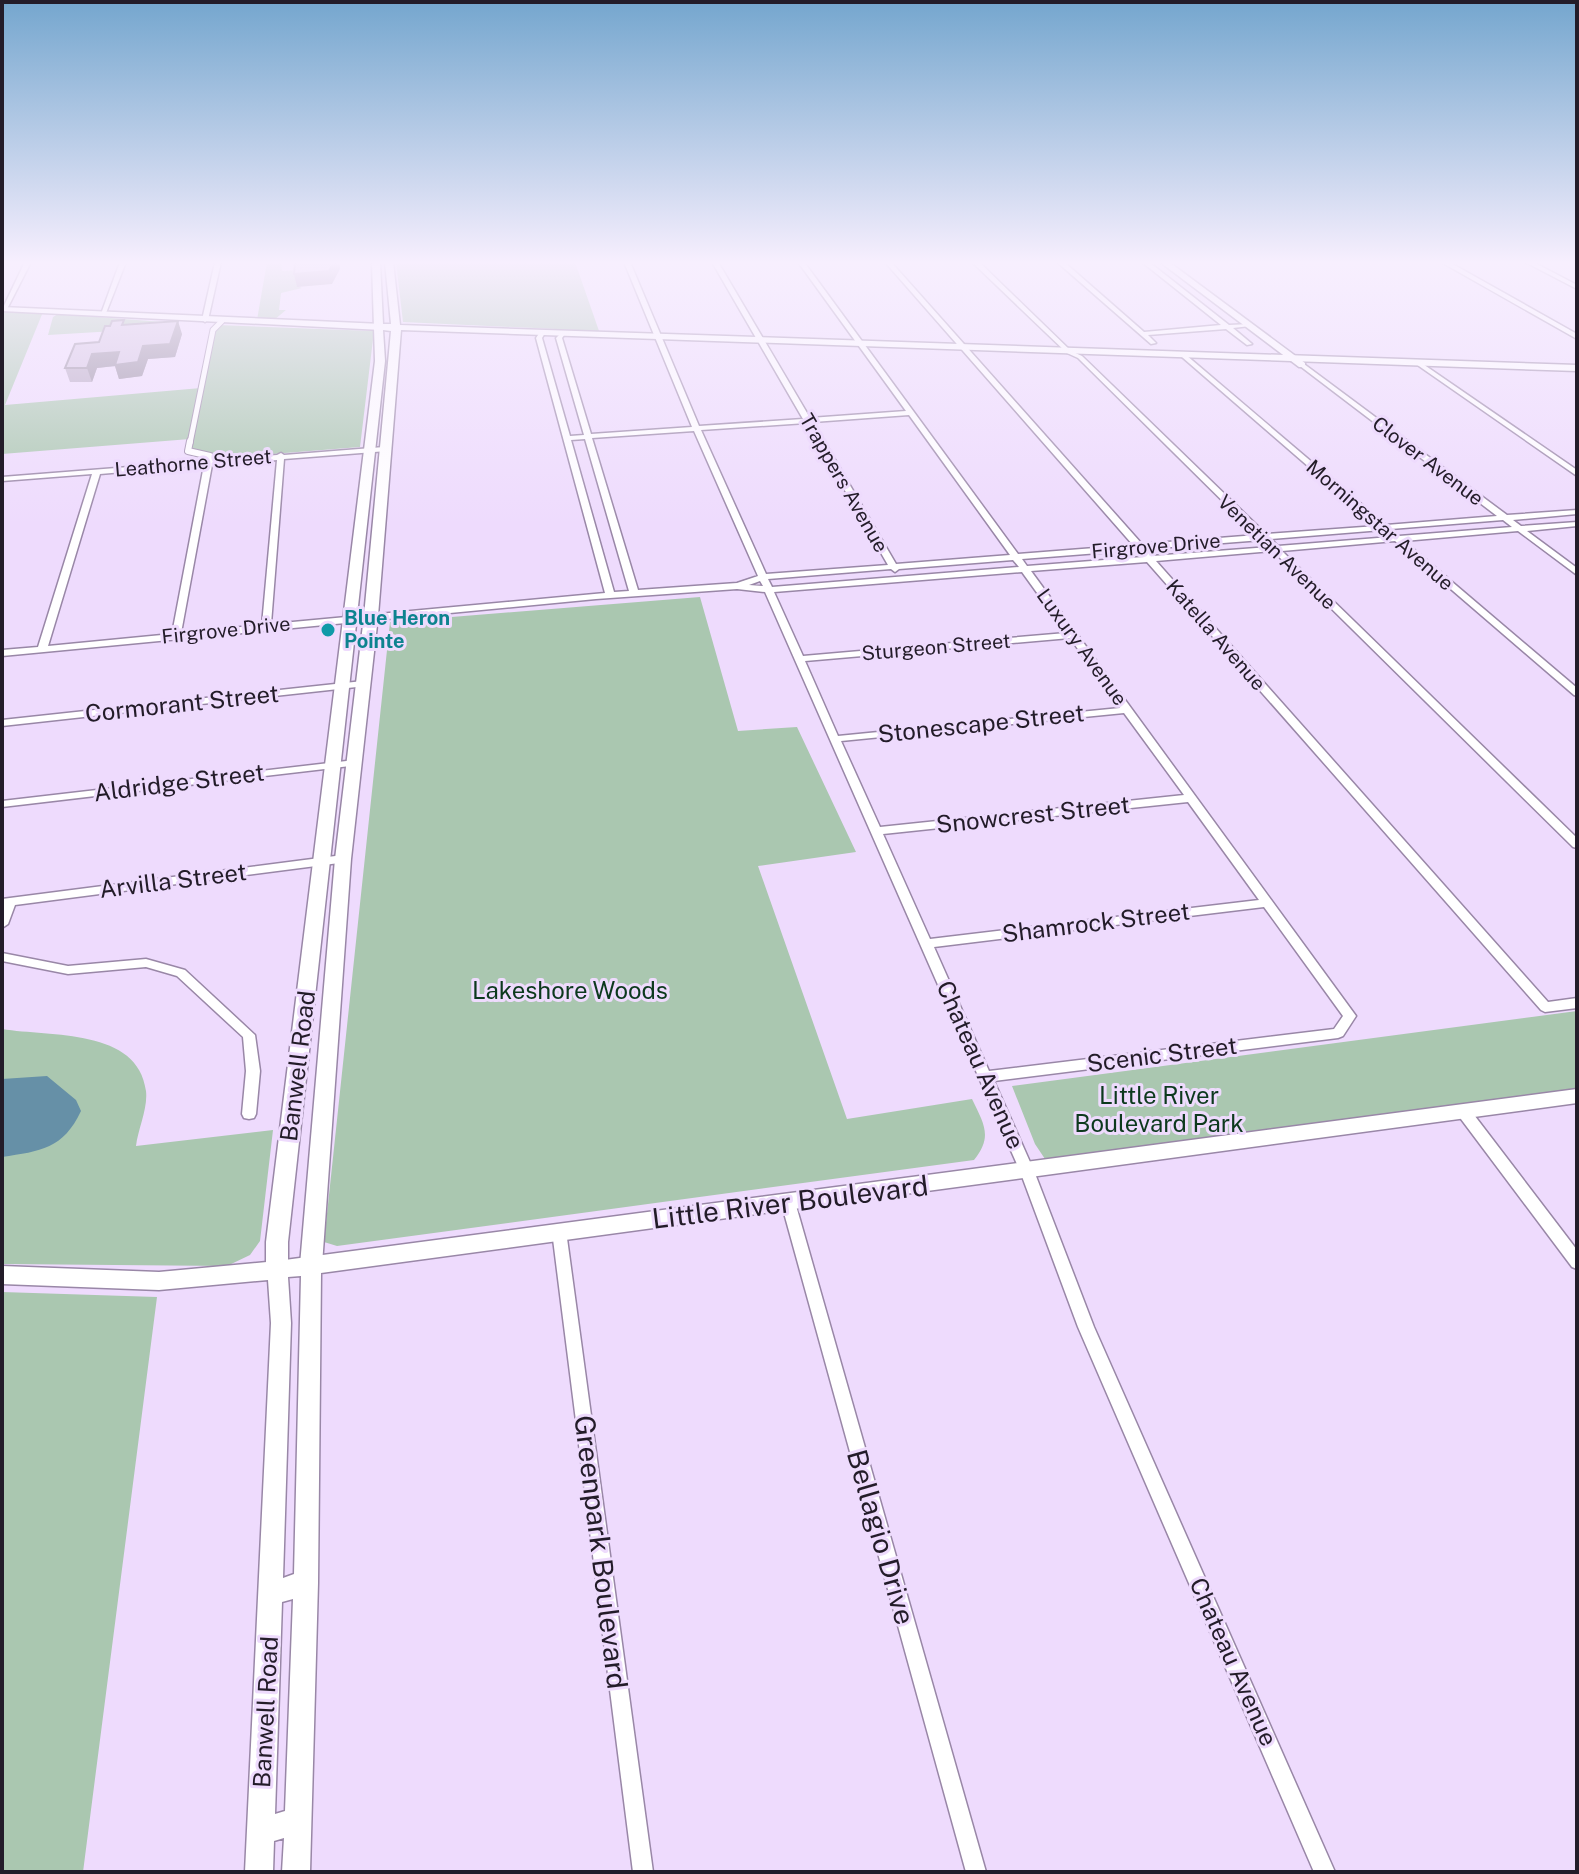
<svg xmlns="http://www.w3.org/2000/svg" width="1579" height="1874" viewBox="0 0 1579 1874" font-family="'Public Sans',sans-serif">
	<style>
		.green { fill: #aac7b0 }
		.water { fill: #6690a7 }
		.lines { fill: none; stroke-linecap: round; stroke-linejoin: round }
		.pedestrian-far1-casing { stroke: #9987a7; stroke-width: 7 }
		.pedestrian-casing { stroke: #9987a7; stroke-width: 8 }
		.minor-casing { stroke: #9987a7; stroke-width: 3 }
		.tertiary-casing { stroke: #9987a7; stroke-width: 3 }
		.secondary-casing { stroke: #9987a7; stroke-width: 3 }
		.pedestrian-far1 { stroke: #fff; stroke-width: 5 }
		.pedestrian { stroke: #fff; stroke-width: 6 }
		.minor { fill: #fff; fill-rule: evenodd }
		.tertiary { fill: #fff; fill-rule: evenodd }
		.secondary { fill: #fff; fill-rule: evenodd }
		.wall { fill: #b4a4c1 }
		.shaded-wall { fill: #92869d }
		.building { fill: #d1bfe0; stroke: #92869d; stroke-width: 2 }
		.culture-dot { fill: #0f9aa8; stroke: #eedbfd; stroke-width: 3 }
		.labels { text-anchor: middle; stroke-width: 6; stroke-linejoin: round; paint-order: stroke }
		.far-street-label { font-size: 20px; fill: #231c29; stroke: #eedbfd }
		.far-culture-label { font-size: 20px; font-weight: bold; fill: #0d838f; stroke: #eedbfd; text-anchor: start }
		.street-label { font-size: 24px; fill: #231c29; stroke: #eedbfd }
		.park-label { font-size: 24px; fill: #0c391d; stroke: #eedbfd }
		.near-street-label { font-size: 28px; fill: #231c29; stroke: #eedbfd }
	</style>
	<rect width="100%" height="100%" fill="#eedbfd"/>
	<path class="green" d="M267,262H281L282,271L299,270L297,286L302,288L281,293L279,310H286L274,320H257Z
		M396,262H575L599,331L403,322Z
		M2,311L43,312L5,405L201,388L217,325L374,331L360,447L210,459L188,451L190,439L2,454Z
		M58,314L163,322L148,329L48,335L53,317Z
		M700,597L738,731L797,727L856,852L758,866L847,1119L972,1099C984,1124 993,1137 974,1160L337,1246L324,1242L390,622Z
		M1577,1011V1096L1051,1168L1035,1144L1012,1086Z
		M2,1029C51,1037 138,1028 146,1091C148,1108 138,1129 136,1146L273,1130L260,1241L250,1255L227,1266L2,1264Z
		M2,1292L157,1297L83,1872H2Z"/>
	<path class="water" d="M47,1076L76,1100L81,1111C63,1149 41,1151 2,1157V1079Z"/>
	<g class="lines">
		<defs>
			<path id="pedestrian-far1" d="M190,443L213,330L222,321"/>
			<path id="pedestrian" d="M190,441L188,451L210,456L209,461"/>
			<path id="minor" d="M25,262H31L7,309L2,310Z
				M120,262H126L106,313L101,314Z
				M215,262H221L208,320L205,322L202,320Z
				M624,262H630L699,426L803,419L712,262H718L810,418L906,411L798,262H804L1018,554L1133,545L885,262H891L1142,544L1257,535L1078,358L1067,353L972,262H979L1071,351L1082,356L1266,534L1377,526L1182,357V355H1186L1386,525L1497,516L1300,366V364H1304L1507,515L1577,510V514L1513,520L1521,526L1577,522V526L1527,531L1577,568V575L1518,531L1404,541L1577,688V696L1574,695L1395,541L1282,551L1577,838V848L1573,847L1273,551L1156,561L1548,1002L1577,998V1008L1545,1012L1541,1010L1147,562L1031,571L1356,1016L1343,1036L1338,1038L994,1081L1034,1171L1094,1327L1335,1872H1314L1078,1327L1020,1171L765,592L737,589L596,599L2,656V650L38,647L92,474L2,481V477L205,461L209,459L212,460L277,455L281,453L284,455L384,447H387V451L284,459L271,624L605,593L536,338L540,332L545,333L542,338L570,436L584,435L556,338L562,332L565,334L562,338L591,434L692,427ZM909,415L1010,555L896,564L813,422ZM806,423L888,565L766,574L701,430ZM694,431L758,576L737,583L638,590L592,438ZM585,439L629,591L614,592L571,440ZM277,460L262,625L181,633L212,465ZM204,465L172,634L48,646L100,474ZM1503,520L1512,527L1399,536L1391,529ZM1382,530L1390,537L1278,546L1271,539ZM1262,540L1269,547L1152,556L1146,549ZM1137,550L1143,557L1027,566L1022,559ZM1013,560L1019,567L772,587L768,579L891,569L895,572L899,569ZM1022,572L1066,633L803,656L774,592ZM760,581L763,586L749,585ZM1070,638L1120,708L838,736L805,661ZM1124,713L1184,795L880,827L841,741ZM1188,802L1259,900L930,939L883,834ZM1264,907L1343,1016L1334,1029L989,1071L934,947Z
				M1057,262H1064L1144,332L1221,325L1142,262H1149L1229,325L1250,324V326L1233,328L1252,344L1247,345L1226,329L1148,335L1156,343L1151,344Z
				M1441,262H1449L1577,334V339Z
				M1525,262H1533L1577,285V289Z
				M1416,362H1420L1577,470V476L1416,364Z
				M363,681L366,682V686L2,726V720Z
				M355,760L359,761L360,763L359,765L2,807V801Z
				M343,855L349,859L347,862L15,905L8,924L2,928V899Z
				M2,953L68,966L146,959L185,970L255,1035L260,1071L256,1114L254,1118L249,1119L244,1118L242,1114L246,1071L243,1037L177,976L146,967L68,974L2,961Z
				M1463,1106L1468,1107L1577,1250V1269L1572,1267L1458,1115L1456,1111L1458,1107Z
				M788,1196L793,1198L795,1202L986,1872H966L781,1202L783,1198Z
				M559,1225L564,1227L566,1231L653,1872H633L552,1231L554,1227Z"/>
			<path id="tertiary" d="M1160,262H1169L1305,363V367H1299Z
				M2,307L382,324L386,327L382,330L2,311Z
				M1577,1089V1103L321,1273L318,1583L310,1872H282L284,1838L274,1841L273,1872H245L271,1323L268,1280L159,1290L2,1284V1266L159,1272L277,1261ZM301,1276L294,1574L283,1578L291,1323L288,1277ZM293,1599L285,1811L275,1814L282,1602Z"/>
			<path id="secondary" d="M372,262H380L383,324H391L385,262H393L400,325L1577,365V371L401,330L378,616L351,859L322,1265L319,1272L311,1275L303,1272L300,1265L335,859L364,616L391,331L383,330L385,361L288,1242V1270L285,1277L277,1280L269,1277L266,1270V1242L375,361Z"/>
		</defs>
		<use href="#pedestrian-far1" class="pedestrian-far1-casing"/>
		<use href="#pedestrian" class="pedestrian-casing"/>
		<use href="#minor" class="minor-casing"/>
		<use href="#tertiary" class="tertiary-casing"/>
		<use href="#secondary" class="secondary-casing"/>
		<use href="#pedestrian-far1" class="pedestrian-far1"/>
		<use href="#pedestrian" class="pedestrian"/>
		<use href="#minor" class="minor"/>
		<use href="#tertiary" class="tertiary"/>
		<use href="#secondary" class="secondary"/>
	</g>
	<path class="wall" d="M125,325L182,334L175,357L148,359L142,376L119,379L115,366L97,368L92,382H70L65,368L99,342L110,326Z"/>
	<path class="shaded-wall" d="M334,262H339L340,269L332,284L297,287L294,274Z
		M178,321L182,334L175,357L148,359L142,376L119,379L115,366L97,368L92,382L87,368L92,354Z"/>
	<path class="building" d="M295,262H334L329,271L294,274Z
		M124,320L122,325L178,321L170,344L143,346L138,362L115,365L119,352L92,354L87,368H65L75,344L99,342L105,326H110L112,321Z"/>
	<linearGradient id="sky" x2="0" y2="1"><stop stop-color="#74a6ce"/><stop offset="0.5" stop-color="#f7effe"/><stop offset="1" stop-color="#f7effe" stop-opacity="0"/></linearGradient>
	<rect width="1579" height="525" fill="url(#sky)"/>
	<circle class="culture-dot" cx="328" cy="630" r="8"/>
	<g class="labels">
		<g class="far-street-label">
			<text transform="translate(1428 461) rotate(37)" y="7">Clover Avenue</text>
			<text transform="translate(193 463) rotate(-5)" y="7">Leathorne Street</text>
			<text transform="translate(844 483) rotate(60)" y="7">Trappers Avenue</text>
			<text transform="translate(1380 525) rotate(41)" y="7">Morningstar Avenue</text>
			<text transform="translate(1156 546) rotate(-5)" y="7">Firgrove Drive</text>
			<text transform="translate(1277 552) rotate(44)" y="7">Venetian Avenue</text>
			<text transform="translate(226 630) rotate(-6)" y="7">Firgrove Drive</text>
			<text transform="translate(1216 635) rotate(49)" y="7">Katella Avenue</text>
			<text transform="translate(936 647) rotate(-5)" y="7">Sturgeon Street</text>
			<text transform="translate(1082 647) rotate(54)" y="7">Luxury Avenue</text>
		</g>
		<g class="far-culture-label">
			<text x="344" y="625">Blue Heron<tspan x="344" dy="23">Pointe</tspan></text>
		</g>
		<g class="street-label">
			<text transform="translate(182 704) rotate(-6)" y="8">Cormorant Street</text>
			<text transform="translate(981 724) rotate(-6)" y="8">Stonescape Street</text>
			<text transform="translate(179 783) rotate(-7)" y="8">Aldridge Street</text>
			<text transform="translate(1033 815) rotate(-6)" y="8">Snowcrest Street</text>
			<text transform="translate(173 881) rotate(-7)" y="8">Arvilla Street</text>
			<text transform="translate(1096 923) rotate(-7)" y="8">Shamrock Street</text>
			<text transform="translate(1162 1055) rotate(-7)" y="8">Scenic Street</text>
			<text transform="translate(980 1065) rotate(66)" y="8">Chateau Avenue</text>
			<text transform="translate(298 1066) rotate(-83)" y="8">Banwell Road</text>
			<text transform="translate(1233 1662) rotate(66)" y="8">Chateau Avenue</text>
			<text transform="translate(266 1712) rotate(-87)" y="8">Banwell Road</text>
		</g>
		<g class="park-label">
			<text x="570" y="999">Lakeshore Woods</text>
			<text x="1159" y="1104">Little River<tspan x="1159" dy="28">Boulevard Park</tspan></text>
		</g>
		<g class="near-street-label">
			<text transform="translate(790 1202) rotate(-7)" y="10">Little River Boulevard</text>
			<text transform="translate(881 1537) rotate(74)" y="10">Bellagio Drive</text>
			<text transform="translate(601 1552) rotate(83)" y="10">Greenpark Boulevard</text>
		</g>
	</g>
	<rect width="1579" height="1874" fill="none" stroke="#231c29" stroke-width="8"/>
</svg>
